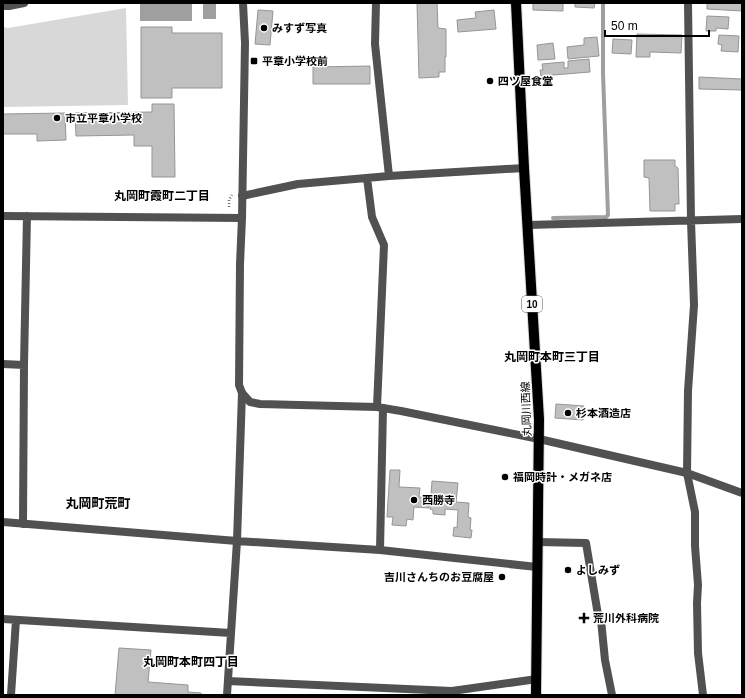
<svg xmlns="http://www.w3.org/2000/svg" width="745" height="698" viewBox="0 0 745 698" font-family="Arial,'Noto Sans JP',sans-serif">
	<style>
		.green { fill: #d8d8d8 }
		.water { fill: #9f9f9f }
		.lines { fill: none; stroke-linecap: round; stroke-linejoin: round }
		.stream { stroke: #9f9f9f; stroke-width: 4 }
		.building { fill: #c0c0c0; stroke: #959595 }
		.primary-casing { stroke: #dbdbdb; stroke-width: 12 }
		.path { stroke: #737373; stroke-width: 2.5; stroke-dasharray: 1 2; stroke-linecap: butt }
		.minor { stroke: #515151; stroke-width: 8 }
		.tertiary { stroke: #515151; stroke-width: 8 }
		.primary { stroke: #000; stroke-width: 10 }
		.poi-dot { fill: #000; stroke: #fff; stroke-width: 1.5 }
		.labels { text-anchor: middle; stroke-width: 3; stroke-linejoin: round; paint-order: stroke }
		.shield { fill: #fff; stroke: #4c4c4c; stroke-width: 1 }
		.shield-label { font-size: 10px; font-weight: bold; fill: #000 }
		.poi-label { font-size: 11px; font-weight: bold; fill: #000; stroke: #fff; text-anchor: start }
		.street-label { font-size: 11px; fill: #000; stroke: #fff }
		.neighbourhood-label { font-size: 12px; font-weight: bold; fill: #000; stroke: #fff }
		.quarter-label { font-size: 13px; font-weight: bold; fill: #000; stroke: #fff }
	</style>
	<rect width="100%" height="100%" fill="#fff"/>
	<path class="green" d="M126,8L128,105L3,107V27L8,28Z"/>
	<path class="water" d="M140,3H192V21H140Z
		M203,3H216V19H203Z"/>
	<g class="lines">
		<path class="stream" d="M553,218L606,217L608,215L603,73V3"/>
	</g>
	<path class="building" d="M417,3H437L438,28L446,29V57H445V72H439V77L419,78Z
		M533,3H563V11L533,10Z
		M575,3H595L594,8L575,7Z
		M707,3H742V11L707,9Z
		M258,10L273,11L270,45L255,44Z
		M494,10L496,29L458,32L457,20L476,18L475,12Z
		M707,16L729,17L728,29L716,28V31H706Z
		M141,27H172V33H222V88H172V98H141Z
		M637,34L682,35L681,53L650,52V57H636Z
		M719,35L739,36L738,52L721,51L722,45L718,44Z
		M597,37L599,56L568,59L567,47L584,45V38Z
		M613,39L632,40L631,54L612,53Z
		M553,43L555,59L538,60L537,45Z
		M589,59L590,72L541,76L540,70H543L542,64L564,62V68H568V61Z
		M370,66V84H313V67Z
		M699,77L742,79V90L699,89Z
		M152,104H174L175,177H152V146H134V135L76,136L75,113L152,112Z
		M65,113L66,140L37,141V134H3V114Z
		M644,160H675V166L678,168L679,204H675V211H650L649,178L644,177Z
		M556,404L584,406L583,420L555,418Z
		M390,470H400L399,487L420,488L419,497L429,498V508L414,507L413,520L407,519L406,526L392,525L393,517H387Z
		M432,481L458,483L456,502L469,503L468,517L471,518L470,530H472L471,538L453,536L454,527L457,528L458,510L445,509V515L433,514V510L430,509Z
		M119,648L151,650L148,682L188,685V692L201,693V695H115Z"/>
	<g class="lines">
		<defs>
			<path id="primary" d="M516,3L524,168L539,419L536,695"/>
		</defs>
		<use href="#primary" class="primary-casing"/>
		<path class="path" d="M229,207V200L232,195"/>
		<path class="minor" d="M376,3L375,44L389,176
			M688,3L691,221L694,305L688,391L687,473L695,512V546L698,585L697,603L698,653L703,695
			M367,178L372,217L384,245L377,407
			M242,196L298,184L389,176L524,168
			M3,216L242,218
			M528,225L742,219
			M3,364L24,365
			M3,522L237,541L380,550L537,567
			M23,524L24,365L27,216
			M538,542L586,543L598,615L601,620L605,660L612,695
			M380,550L383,408
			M3,619L231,633
			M228,681L452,691L537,679
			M11,695L16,620
			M227,695L237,541L242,393"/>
		<path class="tertiary" d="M243,3L245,43L242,218L240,264L239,385L242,393L250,402L260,404L377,407L401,411L539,439L687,473L742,493
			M3,6H9L24,3"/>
		<use href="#primary" class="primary"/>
	</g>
	<g class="poi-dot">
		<circle cx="264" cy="28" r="4"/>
		<rect x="250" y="57" width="8" height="8" rx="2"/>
		<circle cx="490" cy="81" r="4"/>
		<circle cx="57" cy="118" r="4"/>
		<circle cx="568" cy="413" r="4"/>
		<circle cx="505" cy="477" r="4"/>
		<circle cx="414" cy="500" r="4"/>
		<circle cx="568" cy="570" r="4"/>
		<circle cx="502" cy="577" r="4"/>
		<path d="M582 612h4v4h4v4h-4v4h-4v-4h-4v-4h4z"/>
	</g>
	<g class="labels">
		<rect class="shield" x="522" y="296" width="20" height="16" rx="3"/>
		<g class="shield-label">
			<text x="532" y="308">10</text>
		</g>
		<g class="poi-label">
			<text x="272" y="32">みすず写真</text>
			<text x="262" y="65">平章小学校前</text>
			<text x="498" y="85">四ツ屋食堂</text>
			<text x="65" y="122">市立平章小学校</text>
			<text x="576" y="417">杉本酒造店</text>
			<text x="513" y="481">福岡時計・メガネ店</text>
			<text x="422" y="504">西勝寺</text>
			<text x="576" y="574">よしみず</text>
			<text x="494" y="581" text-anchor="end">吉川さんちのお豆腐屋</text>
			<text x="593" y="622">荒川外科病院</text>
		</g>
		<g class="street-label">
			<text transform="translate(526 409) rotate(-92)" y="4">丸岡川西線</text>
		</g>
		<g class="neighbourhood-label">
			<text x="162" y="200">丸岡町霞町二丁目</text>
			<text x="552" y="361">丸岡町本町三丁目</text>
			<text x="191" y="666">丸岡町本町四丁目</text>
		</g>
		<g class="quarter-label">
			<text x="98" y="508">丸岡町荒町</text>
		</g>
	</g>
	<rect width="745" height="698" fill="none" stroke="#000000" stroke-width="8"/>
	<path d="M605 30v6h104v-6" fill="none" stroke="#000000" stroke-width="2"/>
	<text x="611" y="30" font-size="12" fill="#000000" stroke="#ffffff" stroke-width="3" paint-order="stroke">50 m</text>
</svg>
